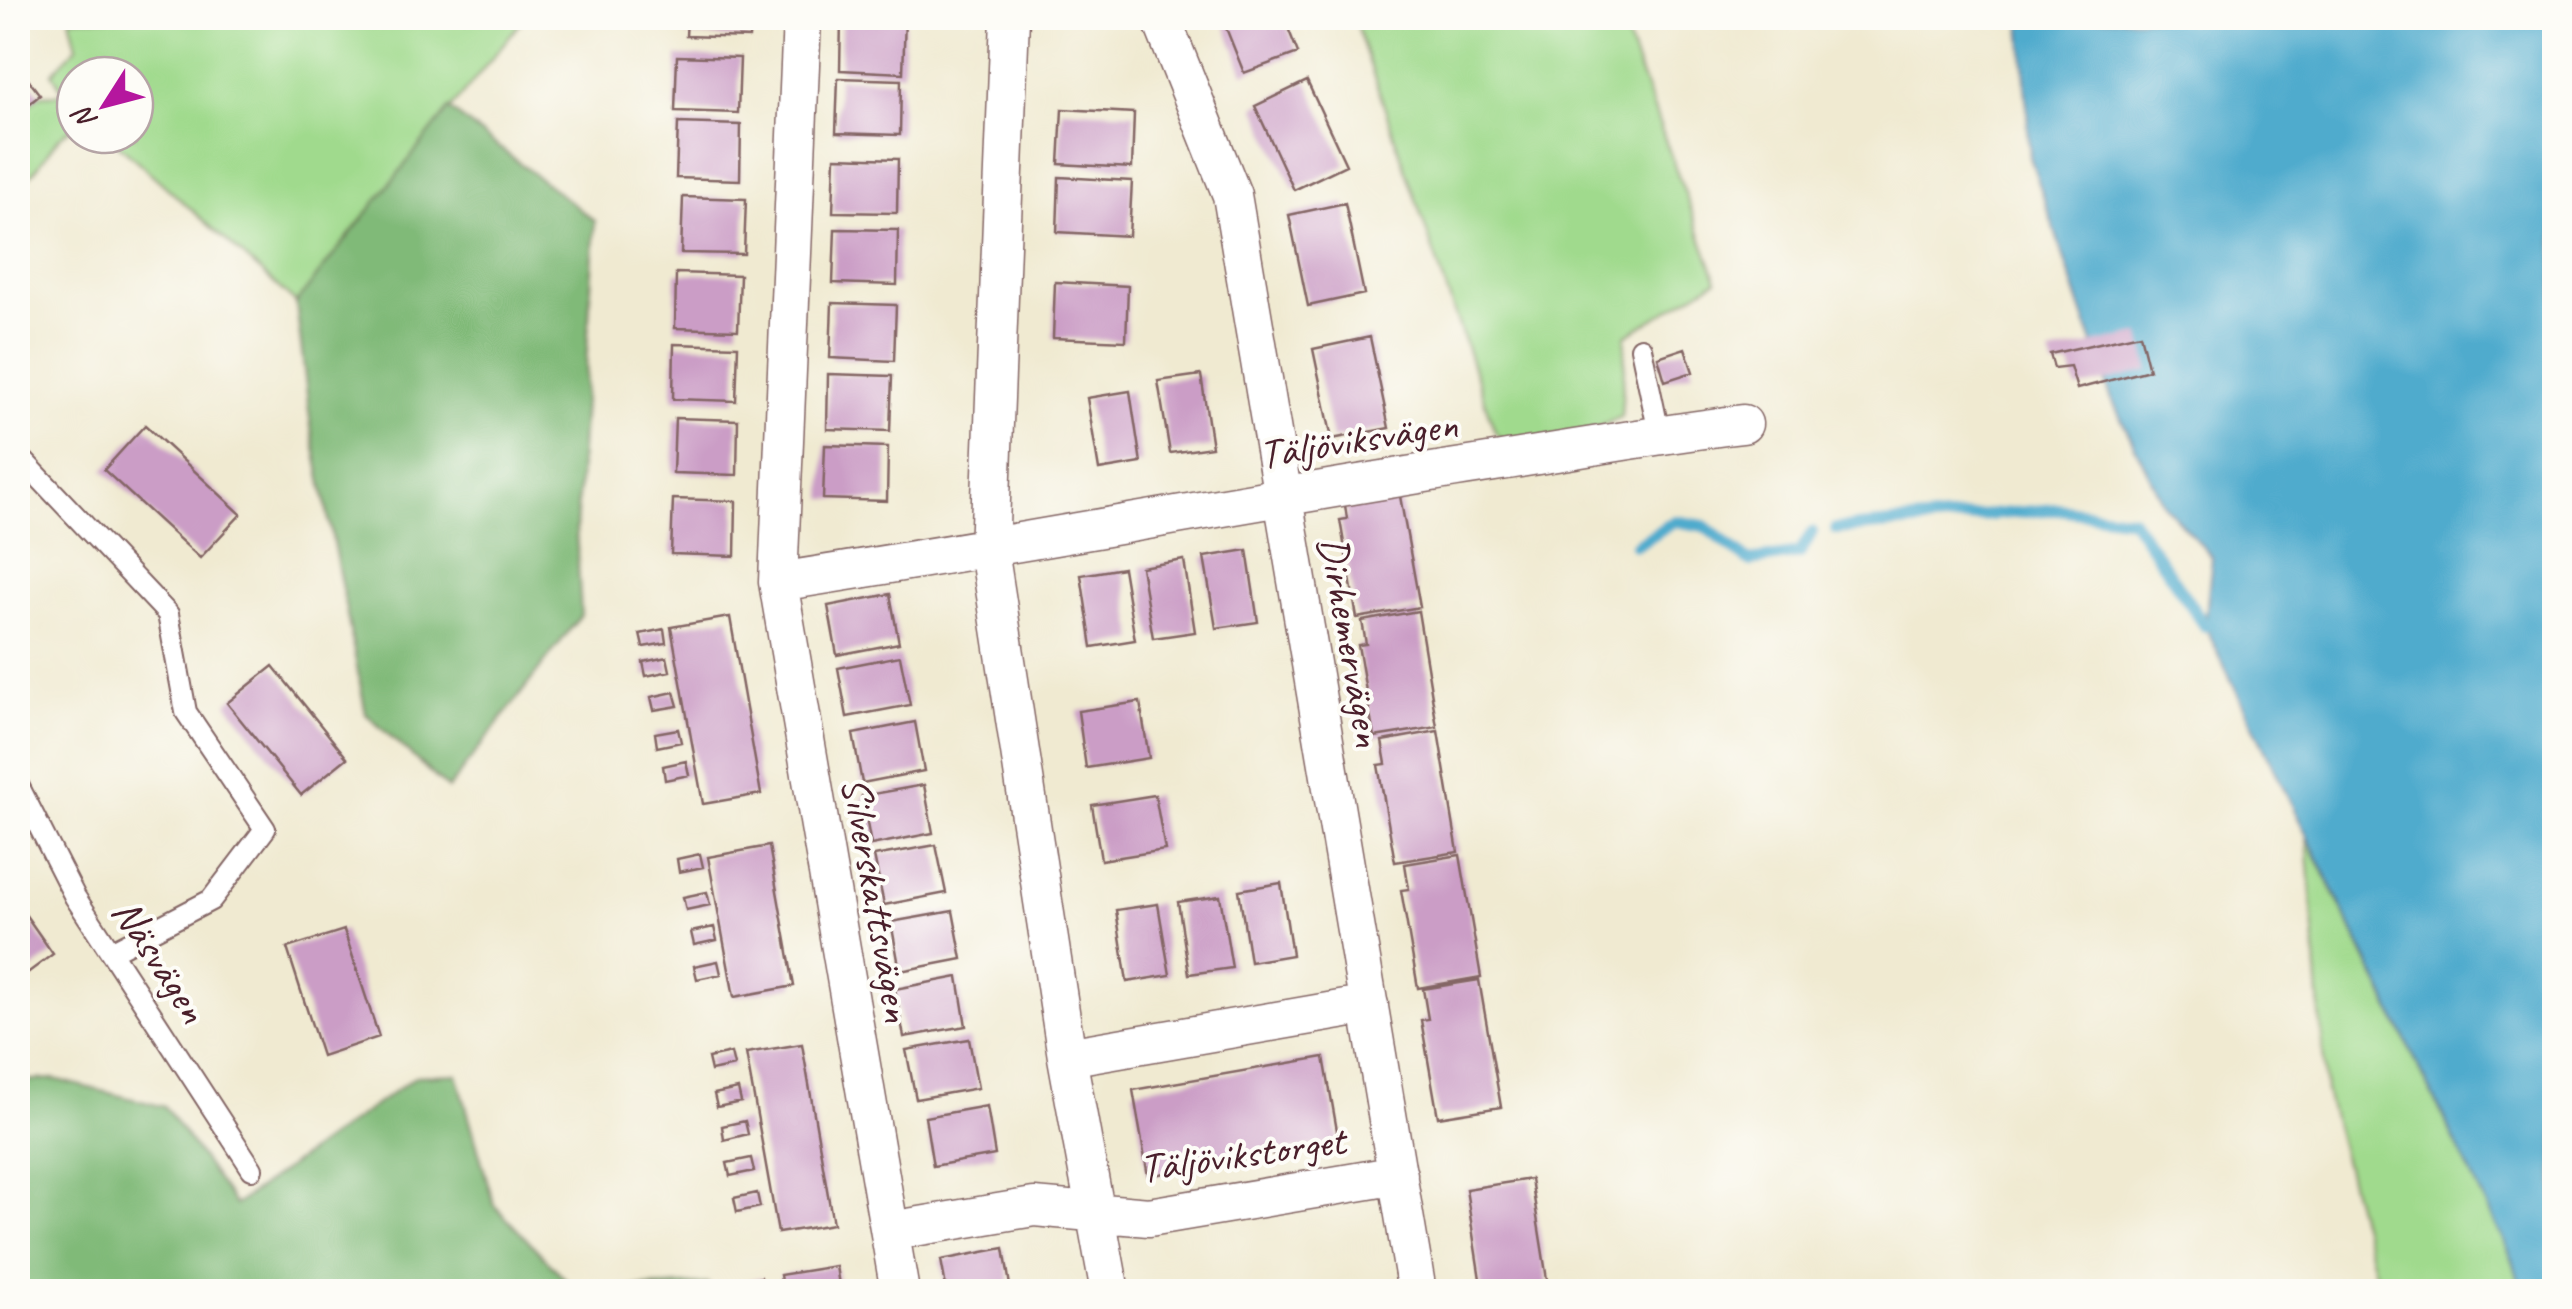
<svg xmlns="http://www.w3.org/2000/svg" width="2572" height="1309" viewBox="0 0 2572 1309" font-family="Caveat,sans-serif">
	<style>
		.green { fill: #a0da8d; stroke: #757c5c; stroke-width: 2.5 }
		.forest { fill: #80ba78; stroke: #656c52; stroke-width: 2.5 }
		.water { fill: #4fabcd; stroke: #4c657c; stroke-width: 2.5 }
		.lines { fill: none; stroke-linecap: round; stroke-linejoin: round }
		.stream { stroke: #4fabcd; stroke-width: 12 }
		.building { fill: #cb9dc6 }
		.lane-casing { stroke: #846665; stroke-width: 24 }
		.street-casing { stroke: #846665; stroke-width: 41 }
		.lane { stroke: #fff; stroke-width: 20 }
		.street { stroke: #fff; stroke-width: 38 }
		.labels { text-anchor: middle; stroke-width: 8; stroke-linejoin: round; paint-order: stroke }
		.street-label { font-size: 42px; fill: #4a1f2b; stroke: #fdfcf7 }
	</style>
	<rect width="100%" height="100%" fill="#fdfcf7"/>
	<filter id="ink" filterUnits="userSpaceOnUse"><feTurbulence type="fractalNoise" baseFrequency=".01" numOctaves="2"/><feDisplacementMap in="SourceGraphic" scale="20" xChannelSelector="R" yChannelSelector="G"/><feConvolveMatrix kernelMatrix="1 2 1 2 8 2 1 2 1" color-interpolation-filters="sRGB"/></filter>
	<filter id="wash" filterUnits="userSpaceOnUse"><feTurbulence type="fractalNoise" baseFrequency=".0048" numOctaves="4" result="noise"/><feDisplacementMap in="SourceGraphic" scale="40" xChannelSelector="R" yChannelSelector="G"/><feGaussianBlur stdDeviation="2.25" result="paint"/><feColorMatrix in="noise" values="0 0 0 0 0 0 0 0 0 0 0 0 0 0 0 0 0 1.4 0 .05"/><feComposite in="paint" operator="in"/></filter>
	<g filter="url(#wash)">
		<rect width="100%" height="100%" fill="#f0ead1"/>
		<path class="green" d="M70,18H524L296,303L108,135H135V75H75V126C45,142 46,170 18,183V113L40,95L65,94L52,73L77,47Z
			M1354,18H1620L1717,280L1626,336L1621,417L1581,435L1505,443L1495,432Z
			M2307,838L2513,1260L2522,1291H2379L2326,1092Z"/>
		<path class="forest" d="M449,109L595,221L576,529L581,615L448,789L366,714L311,427L296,303Z
			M457,1074L494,1205L577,1291L708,1284L709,1291H18V1081L54,1079L165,1107L235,1205L416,1076Z"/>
		<path class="water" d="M2021,18H2554V1291H2522L2513,1260L2205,626L2212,557L2164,505L2112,400L2030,157Z"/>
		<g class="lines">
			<path class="stream" d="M1836,529L2057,509L2132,519L2205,626
				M1636,545L1675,521L1704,526L1749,561L1800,553L1812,532"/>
		</g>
		<g id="blocks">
			<path class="building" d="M687,18H750L749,38L686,36Z
				M841,18H905L903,73L840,70Z
				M1222,18H1284L1298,53L1244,73Z
				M677,56L740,58L738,113L675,111Z
				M18,66L40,95L18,113Z
				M838,78L901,80L900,135L836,133Z
				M1307,81L1346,165L1294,190L1255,106Z
				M1062,109L1134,113L1132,168L1059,164Z
				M678,123L741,125L740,180L676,178Z
				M835,157L898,159L897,213L833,212Z
				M1059,177L1132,181L1129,236L1057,232Z
				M683,197L746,199L744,254L681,253Z
				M1345,203L1364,294L1308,306L1289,215Z
				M835,229L898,230L897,285L833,283Z
				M676,273L740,275L738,330L675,328Z
				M1055,282L1128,286L1126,341L1053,338Z
				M832,303L896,305L894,361L830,358Z
				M2140,334L2149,370L2077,389L2070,366L2054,368L2050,354Z
				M1370,337L1389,428L1332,439L1313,349Z
				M674,344L738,346L736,401L673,399Z
				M1685,348L1693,372L1665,381L1658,357Z
				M828,374L892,376L890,431L827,429Z
				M1201,375L1212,447L1170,453L1158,381Z
				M1130,391L1141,463L1099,470L1087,398Z
				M675,418L738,420L737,475L673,473Z
				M145,425L241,514L200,558L104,470Z
				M825,445L888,447L887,501L823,499Z
				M1400,496L1420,607L1357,618L1340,520L1347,519L1345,505Z
				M673,499L736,501L735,556L671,554Z
				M1247,550L1258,622L1216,628L1204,557Z
				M1184,560L1195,632L1153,638L1141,567Z
				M1123,568L1135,640L1092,647L1081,575Z
				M890,594L899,643L837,655L828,606Z
				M1418,611L1437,727L1374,737L1358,645L1366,644L1362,621Z
				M730,617L761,794L703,804L671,627Z
				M664,629L666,643L643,647L640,634Z
				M900,656L910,705L847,717L838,668Z
				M667,657L670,671L646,676L643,662Z
				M273,666L347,758L301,795L227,703Z
				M674,692L678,706L654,710L651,697Z
				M1140,702L1149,758L1086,768L1078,711Z
				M915,722L924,771L862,783L853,734Z
				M678,729L681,742L657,747L655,733Z
				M1438,731L1458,852L1395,862L1378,765L1386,764L1382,741Z
				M686,761L689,775L665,780L663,766Z
				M924,785L933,833L871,845L862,796Z
				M1155,795L1165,850L1101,860L1092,805Z
				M936,845L946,893L884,905L874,856Z
				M769,846L794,986L734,997L708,857Z
				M700,854L703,867L679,872L677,859Z
				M1460,855L1481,977L1418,988L1401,890L1409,889L1405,864Z
				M1281,883L1292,955L1250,962L1239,890Z
				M707,892L710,905L686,910L683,897Z
				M1220,896L1232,968L1189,974L1178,902Z
				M18,904L53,954L18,980Z
				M1158,904L1170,975L1127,982L1116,910Z
				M953,911L962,959L900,971L891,922Z
				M714,927L717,940L694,945L691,932Z
				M344,930L379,1037L322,1056L287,948Z
				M718,961L721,974L697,979L694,966Z
				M958,977L966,1026L904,1037L895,989Z
				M1479,980L1501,1107L1438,1117L1421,1020L1428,1019L1423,989Z
				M969,1039L978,1088L916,1099L906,1050Z
				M802,1044L833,1224L778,1233L746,1053Z
				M731,1053L734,1066L711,1071L708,1058Z
				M1324,1057L1339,1142L1148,1176L1133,1090Z
				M738,1089L741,1102L717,1107L714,1094Z
				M987,1106L995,1155L933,1166L925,1117Z
				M745,1121L748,1134L724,1140L722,1126Z
				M751,1158L754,1171L730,1176L727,1163Z
				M1531,1179L1549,1292H1482L1466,1189Z
				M757,1193L760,1207L737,1212L734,1198Z
				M1004,1248L1011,1292H947L941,1260Z
				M836,1266L840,1292H783L780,1275Z
				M761,1277L764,1292H750L748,1281Z"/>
		</g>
	</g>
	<g filter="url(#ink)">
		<use href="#blocks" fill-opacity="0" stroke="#846665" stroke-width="2.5"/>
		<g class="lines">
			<defs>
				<path id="lane" d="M1641,348L1659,433
					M18,455L168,614L186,712L265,829L211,900L111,952
					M18,785L75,897L252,1169"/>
				<path id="street" d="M802,18L778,582L900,1292
					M1010,18L989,550L1067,1057L1110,1292
					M1161,18L1232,195L1417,1292
					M778,582C1015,545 1251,500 1488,463C1573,450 1657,434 1743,424
					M1067,1057L1369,1005
					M890,1231L1034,1207L1149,1217L1398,1175"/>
			</defs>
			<use href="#lane" class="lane-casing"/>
			<use href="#street" class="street-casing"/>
			<use href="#lane" class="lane"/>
			<use href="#street" class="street"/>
		</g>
	</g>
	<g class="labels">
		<g class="street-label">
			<text transform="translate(1358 438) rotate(-9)" y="15">Täljöviksvägen</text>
			<text transform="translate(1352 641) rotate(80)" y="15">Dirhemervägen</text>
			<text transform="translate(878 899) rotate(80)" y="15">Silverskattsvägen</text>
			<text transform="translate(161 960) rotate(57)" y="15">Näsvägen</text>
			<text transform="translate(1242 1153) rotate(-8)" y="15">Täljövikstorget</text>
		</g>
	</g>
	<rect width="2572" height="1309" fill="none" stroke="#fdfcf7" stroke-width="60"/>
	<g transform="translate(105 105) rotate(234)"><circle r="48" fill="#fdfcf7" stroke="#b5a4a5" stroke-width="2.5"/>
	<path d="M0-8L18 38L0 25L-18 38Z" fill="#b5179e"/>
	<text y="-15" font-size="28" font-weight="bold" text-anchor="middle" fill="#4a1f2b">N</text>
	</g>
</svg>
